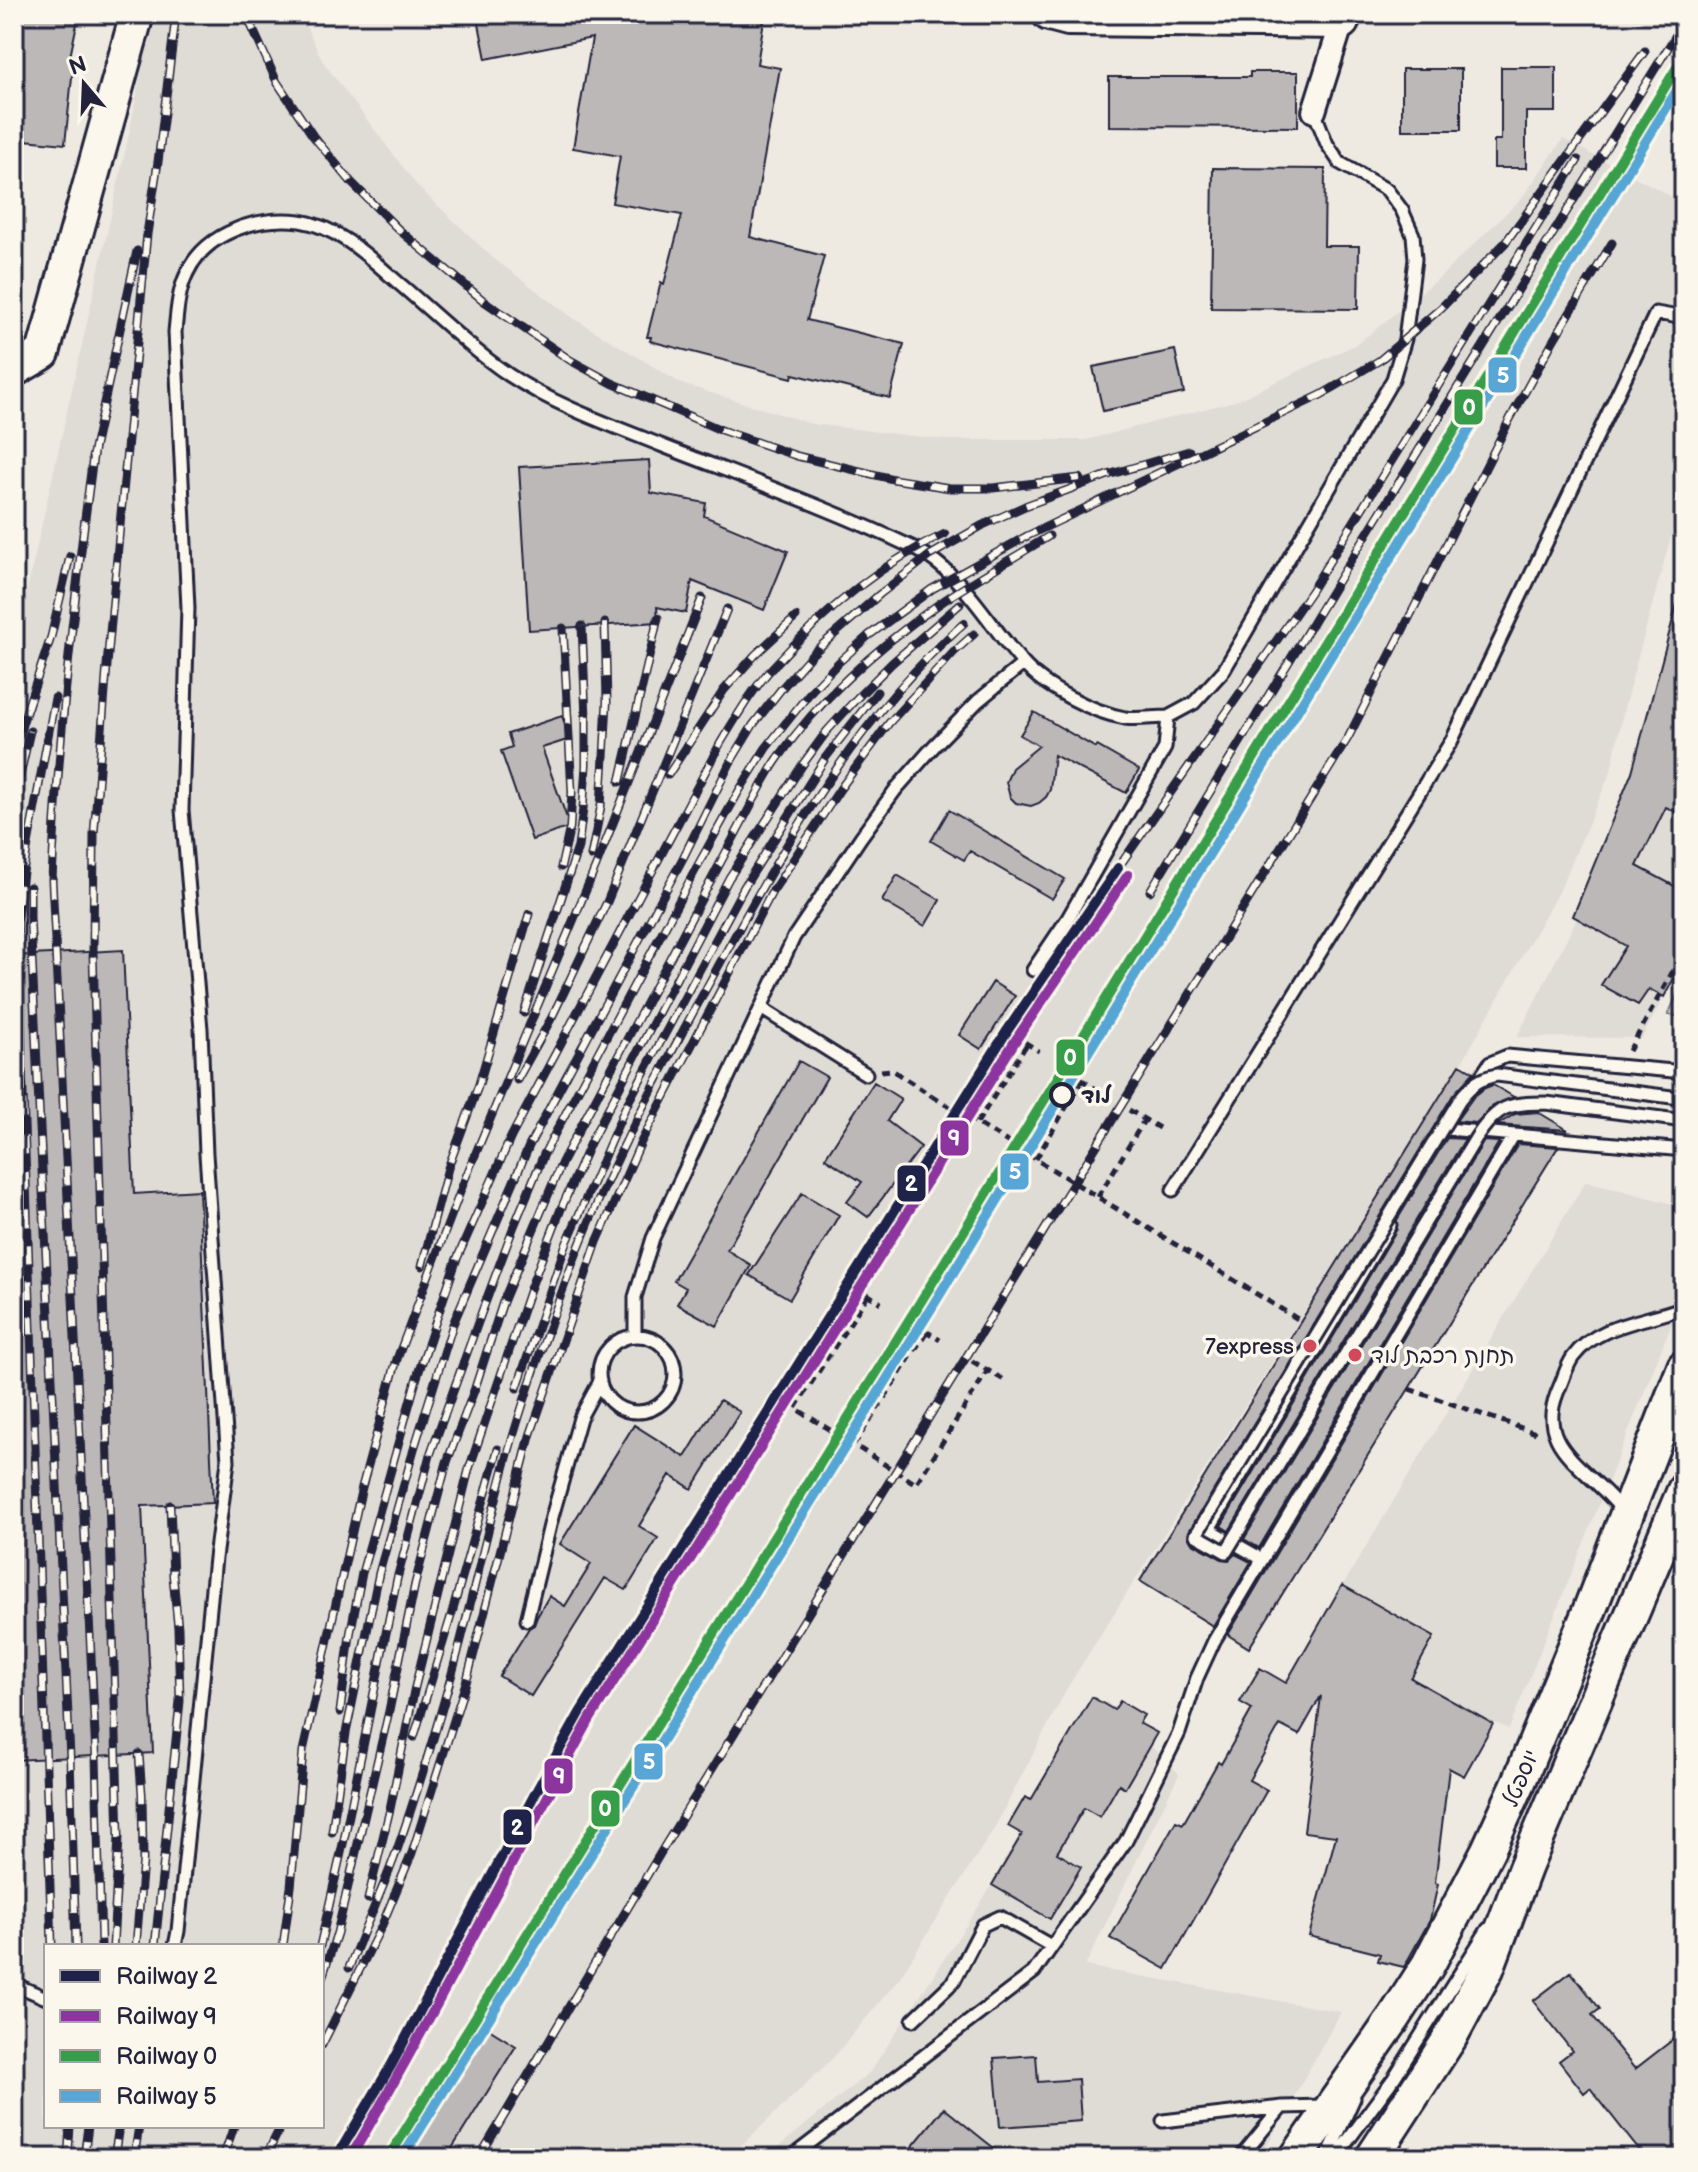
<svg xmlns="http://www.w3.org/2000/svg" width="1698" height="2172" viewBox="0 0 1698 2172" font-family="'Balsamiq Sans','Playpen Sans Hebrew',sans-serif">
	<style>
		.built { fill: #dfdbd5; fill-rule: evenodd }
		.green { fill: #d0cdc9; stroke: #797882; stroke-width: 2 }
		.building { fill: #bcb8b8; stroke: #22223b; stroke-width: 2 }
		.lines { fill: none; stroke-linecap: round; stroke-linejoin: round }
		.lane-casing { stroke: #22223b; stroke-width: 17 }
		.street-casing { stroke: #22223b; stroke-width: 28 }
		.secondary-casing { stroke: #22223b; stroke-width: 38 }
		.path { stroke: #22223b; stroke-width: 5; stroke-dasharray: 8 6; stroke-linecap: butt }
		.lane { stroke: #fbf7ec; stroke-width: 11 }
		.street { stroke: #fbf7ec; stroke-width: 22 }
		.secondary { stroke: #fbf7ec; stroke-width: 32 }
		.rail-casing { stroke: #22223b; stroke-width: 9 }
		.rail { stroke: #fbf7ec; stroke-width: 6; stroke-dasharray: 18; stroke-linecap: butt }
		.lane-bridge-casing { stroke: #22223b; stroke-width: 17; stroke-linecap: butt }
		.path-bridge { stroke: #22223b; stroke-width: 5; stroke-dasharray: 8 6; stroke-linecap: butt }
		.lane-bridge { stroke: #fbf7ec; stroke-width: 11 }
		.rail-1-casing { stroke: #fbf7ec; stroke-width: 16 }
		.rail-2-casing { stroke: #fbf7ec; stroke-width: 16 }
		.rail-3-casing { stroke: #fbf7ec; stroke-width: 16 }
		.rail-4-casing { stroke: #fbf7ec; stroke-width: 16 }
		.rail-1 { stroke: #1f234a; stroke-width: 10 }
		.rail-2 { stroke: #8d359f; stroke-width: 10 }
		.rail-3 { stroke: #389d48; stroke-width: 10 }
		.rail-4 { stroke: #57a6d5; stroke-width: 10 }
		.stop-dot { fill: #fbf7ec; stroke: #22223b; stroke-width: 4 }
		.poi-dot { fill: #d1495b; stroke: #fbf7ec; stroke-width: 3 }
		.labels { text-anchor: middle; stroke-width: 7; stroke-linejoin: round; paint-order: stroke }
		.stop-label { font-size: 22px; font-weight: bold; fill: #22223b; stroke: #fbf7ec; text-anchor: start }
		.poi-label { font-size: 22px; fill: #22223b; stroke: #fbf7ec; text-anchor: end }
		.street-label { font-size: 22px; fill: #22223b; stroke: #fbf7ec }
		.line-badge { stroke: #fbf7ec; stroke-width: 3 }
		.badge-label { font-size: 22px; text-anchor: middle; font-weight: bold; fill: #fff }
	</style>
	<rect width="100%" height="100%" fill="#eeeae2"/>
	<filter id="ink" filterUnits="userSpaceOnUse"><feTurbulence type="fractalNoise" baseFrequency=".0125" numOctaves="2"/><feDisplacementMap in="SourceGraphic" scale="16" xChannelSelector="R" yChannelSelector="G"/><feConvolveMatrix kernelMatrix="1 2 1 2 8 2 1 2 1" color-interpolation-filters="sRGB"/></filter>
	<g filter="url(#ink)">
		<path class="built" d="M152,14H300L323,62L418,187L493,258L573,318L682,384L812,424L947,440H1086L1235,401L1357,344L1437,280L1522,198L1563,139L1684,203V489L1624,708L1611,771L1562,885L1462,1062L1067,1688L995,1827L898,1980L832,2059L728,2158H14V649L130,130ZM46,1946H322V2126H46Z
			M1684,707V959L1642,1038L1517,1037Z
			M1586,1181L1684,1207V1293L1509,1729L1308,1643Z
			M1106,1701L1179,1774L1085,1966L1341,2012L1260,2158H765L870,2072L977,1909Z"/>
		<path class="green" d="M1684,980V1017L1668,1015Z"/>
		<path class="building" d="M14,14H79L70,57L74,58L65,144L14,139Z
			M477,14H765L757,64L780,68L750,237L824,256L807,320L904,344L890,398L793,374L792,378L650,341L651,337H647L661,282L664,284L682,215L612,203L620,156L573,148L592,38L486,59Z
			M1501,67H1556V112H1526V168H1494V140H1501Z
			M1402,69H1461V130H1402Z
			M1250,72H1298V127L1109,126V77H1250Z
			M1213,168L1325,169L1324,246H1359L1358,309L1211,308Z
			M1175,350L1184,393L1103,411L1093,367Z
			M649,460L651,493L706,503L704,516L788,551L764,610L692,581L686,613L657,607L658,622L529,630L519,467Z
			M1677,604L1684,605V734L1675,765L1684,769V816L1666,807L1637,866L1684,891V960L1664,997L1649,989L1638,1005L1601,985L1626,946L1573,916L1632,772Z
			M1034,712L1096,748L1097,746L1139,770L1126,793L1054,755L1050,790L1046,797L1039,803L1031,806L1016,803L1010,797L1006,782L1012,768L1039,746L1020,735Z
			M562,716L570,739L542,748L570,827L532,840L501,751L512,747L508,734Z
			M949,810L1065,879L1052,899L970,851L964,860L931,841Z
			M897,875L940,900L925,926L882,901Z
			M123,950L134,1194L199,1190L213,1503L142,1506L153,1753L14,1760V956Z
			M993,982L1015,996L981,1049L959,1035Z
			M799,1061L827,1077L727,1250L751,1265L717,1326L677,1304L686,1288L674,1281Z
			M1460,1064L1474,1072L1453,1095L1189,1531L1188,1536L1191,1542L1222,1559L1229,1560L1235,1554L1251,1562L1213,1626L1140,1581Z
			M874,1082L901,1099L887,1121L921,1147L868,1217L847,1202L862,1182L825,1158Z
			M1493,1085L1514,1097L1493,1106L1476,1123L1456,1121L1474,1096L1485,1088Z
			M1538,1112L1568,1130L1497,1125L1515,1114Z
			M1447,1138L1465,1139L1229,1531L1221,1526L1397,1229V1220Z
			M1484,1141L1499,1142L1259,1548L1244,1539Z
			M1518,1144L1558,1147L1249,1648L1228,1635Z
			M802,1193L839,1215L790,1299L749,1275Z
			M720,1400L740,1412L692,1489L670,1475L639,1526L658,1538L626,1590L605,1578L531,1696L499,1676L529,1628L534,1625L537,1617L549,1596L565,1606L591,1564L560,1544L634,1425L685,1457Z
			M1342,1585L1434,1637L1411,1678L1493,1724L1464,1776L1449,1768L1435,1883L1438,1884L1430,1920L1404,1967L1378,1961L1380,1954L1309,1936L1336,1836L1304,1832L1321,1696L1299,1735L1280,1725L1249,1780L1267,1790L1166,1969L1110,1938L1176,1821L1183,1824L1218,1762L1221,1764L1252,1709L1240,1702L1260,1668L1286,1683Z
			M1092,1697L1114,1710L1120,1701L1144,1715L1139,1723L1157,1733L1125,1788L1119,1784L1100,1817L1084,1808L1057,1853L1081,1867L1050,1919L992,1885L1022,1834L1008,1826L1025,1797L1031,1800Z
			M1571,1972L1600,2009L1592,2015L1635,2069L1684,2031V2158H1645L1590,2088L1584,2093L1559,2061L1572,2051L1533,2001Z
			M479,2023L516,2046L446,2158H396Z
			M1036,2055L1038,2082L1078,2079L1081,2121L1000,2127L994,2058Z
			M944,2108L985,2141L1007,2158H903Z"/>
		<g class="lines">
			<defs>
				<path id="lane" d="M1033,970L1068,918L1165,748L1168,717L1194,703L1224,670L1393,379L1405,339L1415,259L1413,235L1402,210L1387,190L1340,163L1327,144L1314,111
					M761,1008L866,1074
					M1474,1087L1490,1063L1507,1056L1684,1072
					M1447,1129L1684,1150
					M1173,1190L1452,740L1656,313L1684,318
					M635,1336V1297L653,1238L794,937L861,837L896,789L935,745L978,701L1023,664
					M599 1374a38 38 0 1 1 76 0a38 38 0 1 1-76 0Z
					M1624,1513C1607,1488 1569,1464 1557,1439C1548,1420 1552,1404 1560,1386C1564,1377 1567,1365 1573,1357C1598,1323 1647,1322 1684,1307
					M1262,1559L1209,1529L1390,1225
					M527,1620L552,1517L580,1418L600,1381
					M175,1946L178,1931L215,1558L228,1461L206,1154L201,1029L182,810L188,608L175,332C177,312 178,292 187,273C206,232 258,216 300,221C340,227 373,261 402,286C437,316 471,349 509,375C556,406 611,425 663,446C748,479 834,510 916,549C964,575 987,622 1022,662C1043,687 1092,712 1125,718C1138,720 1154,717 1168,717
					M14,1984L46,1998
					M913,2020L954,1981L983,1925L1000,1917L1051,1946
					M1163,2121L1282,2107L1325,2106
					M790,2158L1034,1972L1126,1841L1179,1733L1197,1678L1214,1641L1513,1136
					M1240,2158L1282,2107
					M1327,2158L1354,2098
					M1335,2158L1394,2078L1488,1929"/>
				<path id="street" d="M1314,111L1342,22"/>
				<path id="secondary" d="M1049,14L1068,19L1342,22L1343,14
					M14,370L43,353L137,14
					M1296,2158L1394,2018L1428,1965L1488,1850L1519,1782L1590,1609L1684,1367
					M1372,2158L1450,2038L1487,1969L1525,1868L1684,1490"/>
			</defs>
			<use href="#lane" class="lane-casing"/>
			<use href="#street" class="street-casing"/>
			<use href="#secondary" class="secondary-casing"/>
			<path class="path" d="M1671,974L1684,975
				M1013,1035L1039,1051
				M1629,1051L1684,951
				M881,1071L892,1070L932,1096
				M1069,1072L1096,1089
				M1129,1110L1159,1128
				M977,1123L1027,1044
				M1036,1159L1082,1080
				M1098,1197L1145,1119
				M855,1286L881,1303
				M868,1295L795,1408L916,1484L988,1370
				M913,1323L940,1340
				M972,1361L1004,1380
				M1409,1389L1536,1433
				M854,1445L927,1331"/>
			<use href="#lane" class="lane"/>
			<use href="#street" class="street"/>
			<use href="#secondary" class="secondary"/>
			<defs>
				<path id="rail" d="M246,14L277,82L313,136L352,183L398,229L484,301L570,360L612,383L721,430L797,456L893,479L950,488H993L1080,478
					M94,449C75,592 58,736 52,880L96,1756L101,1946
					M92,458L137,251
					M14,748L51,637L70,556
					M668,775L724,690L755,655L796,617
					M620,782L658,618
					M14,802L30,731
					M591,856L601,806L604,757L607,702L605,623
					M561,867L570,827L572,792L563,628
					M1118,868L1311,591L1578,160
					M30,887V917L70,1758L76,1946
					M1150,891L1336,584L1684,22
					M524,1013L578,847L583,809L586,765V718L582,626
					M517,1080L552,1017L607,902L727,609
					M422,1266L448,1168L479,1084L529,914
					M517,1388L565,1247L625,1108L744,887L826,757L877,692
					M340,1712L350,1635L362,1573L417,1377L456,1261L511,1137L720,744C736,718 751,691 772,668C820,615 879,564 945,534
					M414,1737L452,1613L498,1449
					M332,1832L346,1733L379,1573L414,1449L453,1324L529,1146L683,858L730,763L753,725L782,688L813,653L880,594L929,556L983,525L1025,506L1108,475L1189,451
					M368,1899L390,1809L414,1691L469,1469L530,1289L561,1209L590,1143L729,878L803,764L827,731L858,697L892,663L960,604
					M52,1946L17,918L23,872L55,698
					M113,1946L119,1837L93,952L94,834L107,665L147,234L158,162L176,14
					M136,1946L143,1860L142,1794L139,1754
					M155,1946L180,1701L178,1628L173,1576L170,1505
					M283,1946L291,1887L303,1751L362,1487L397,1359L465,1179L596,866L702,598
					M320,1946L345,1835L397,1579L430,1455L481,1314L514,1226L544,1154L698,865L739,791L766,748L812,690L839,662L868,636L932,589L1027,536L1321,395L1380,360L1441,308L1505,243L1645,51
					M349,1968C364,1928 383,1890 397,1850C418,1791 436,1730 453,1670C475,1591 491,1509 515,1430C530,1380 548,1330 566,1281C609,1162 671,1053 731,943C794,827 864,712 964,623
					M322,1978L337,1933L389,1711L415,1584L447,1462L475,1388L503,1302L562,1162L751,805C760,789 768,772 779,757C821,697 879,646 939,604C974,580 1012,559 1049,536
					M322,2045L382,1925L412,1853L468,1676L530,1436L597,1242L641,1142L772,892L840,789L889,723L954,652L974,634
					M68,2158L70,2126
					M84,2158L88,2126
					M114,2158L119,2126
					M134,2158L139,2126
					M223,2158L234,2126
					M265,2158L281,2126
					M479,2158L664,1847L1348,738L1510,419L1553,341L1612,243"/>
			</defs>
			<use href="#rail" class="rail-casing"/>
			<use href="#rail" class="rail"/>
			<defs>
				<path id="lane-bridge" d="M1677,1120L1546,1103C1508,1103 1497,1106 1476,1138L1226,1552L1196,1535L1460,1099C1471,1085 1480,1078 1497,1075L1680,1098"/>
			</defs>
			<use href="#lane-bridge" class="lane-bridge-casing"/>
			<path class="path-bridge" d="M932,1096L1301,1321"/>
			<use href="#lane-bridge" class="lane-bridge"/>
			<defs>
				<path id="rail-1" d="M336,2158L392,2064L537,1790L580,1713L1007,1031L1118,868"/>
				<path id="rail-2" d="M350,2158C435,2015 509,1865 590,1719L1017,1038L1128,875"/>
				<path id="rail-3" d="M388,2158L921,1301L1684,56"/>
				<path id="rail-4" d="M402,2158L932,1307L1684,79"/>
			</defs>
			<use href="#rail-1" class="rail-1-casing"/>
			<use href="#rail-2" class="rail-2-casing"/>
			<use href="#rail-3" class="rail-3-casing"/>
			<use href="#rail-4" class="rail-4-casing"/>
			<use href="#rail-1" class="rail-1"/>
			<use href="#rail-2" class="rail-2"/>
			<use href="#rail-3" class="rail-3"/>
			<use href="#rail-4" class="rail-4"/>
		</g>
	</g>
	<circle class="stop-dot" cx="1062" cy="1095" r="11"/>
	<g class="poi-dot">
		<circle cx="1310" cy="1346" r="8"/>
		<circle cx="1355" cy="1355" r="8"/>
	</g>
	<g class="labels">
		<g class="stop-label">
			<text x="1081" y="1103">לוד</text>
		</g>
		<g class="poi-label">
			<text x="1294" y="1354">7express</text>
			<text x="1371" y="1363" text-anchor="start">תחנת רכבת לוד</text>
		</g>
		<g class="street-label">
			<text transform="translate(1520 1778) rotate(-67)" y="8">יוספטל</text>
		</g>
	</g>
	<g class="line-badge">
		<rect x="1487" y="356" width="31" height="38" rx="8" fill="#57a6d5"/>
		<rect x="1453" y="388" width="31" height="38" rx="8" fill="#389d48"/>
		<rect x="1055" y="1038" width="31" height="39" rx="8" fill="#389d48"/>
		<rect x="939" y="1119" width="31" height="38" rx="8" fill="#8d359f"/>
		<rect x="999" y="1152" width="31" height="39" rx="8" fill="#57a6d5"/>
		<rect x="896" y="1164" width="31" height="39" rx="8" fill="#1f234a"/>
		<rect x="633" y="1742" width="31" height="39" rx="8" fill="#57a6d5"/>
		<rect x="543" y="1757" width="31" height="38" rx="8" fill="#8d359f"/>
		<rect x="590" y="1789" width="31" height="39" rx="8" fill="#389d48"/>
		<rect x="502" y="1808" width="31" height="38" rx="8" fill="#1f234a"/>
	</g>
	<g class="badge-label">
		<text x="1503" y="383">5</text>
		<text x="1469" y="415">0</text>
		<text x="1070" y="1065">0</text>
		<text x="954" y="1146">9</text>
		<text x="1015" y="1179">5</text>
		<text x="911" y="1191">2</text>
		<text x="649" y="1769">5</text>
		<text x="559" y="1784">9</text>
		<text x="605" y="1816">0</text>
		<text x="517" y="1835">2</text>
	</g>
	<rect width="1698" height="2172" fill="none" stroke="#fbf7ec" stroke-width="48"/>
	<rect x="24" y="24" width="1650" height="2124" fill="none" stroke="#22223b" stroke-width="3" filter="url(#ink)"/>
	<rect x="44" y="1944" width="280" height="184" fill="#fbf7ec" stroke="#a4a2a5" stroke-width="2"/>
	<rect x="60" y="1970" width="40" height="12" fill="#1f234a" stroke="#a4a2a5" stroke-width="2"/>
	<text x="116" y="1984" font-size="24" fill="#22223b">Railway 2</text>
	<rect x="60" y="2010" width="40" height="12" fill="#8d359f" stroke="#a4a2a5" stroke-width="2"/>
	<text x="116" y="2024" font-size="24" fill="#22223b">Railway 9</text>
	<rect x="60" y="2050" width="40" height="12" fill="#389d48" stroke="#a4a2a5" stroke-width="2"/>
	<text x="116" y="2064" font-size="24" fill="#22223b">Railway 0</text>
	<rect x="60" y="2090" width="40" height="12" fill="#57a6d5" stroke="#a4a2a5" stroke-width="2"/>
	<text x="116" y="2104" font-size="24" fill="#22223b">Railway 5</text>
	<g transform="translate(84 84) rotate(341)" stroke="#fbf7ec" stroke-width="6" paint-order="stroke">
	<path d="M0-6L14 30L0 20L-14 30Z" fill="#22223b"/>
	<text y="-12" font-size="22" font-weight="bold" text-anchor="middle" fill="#22223b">N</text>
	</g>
</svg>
